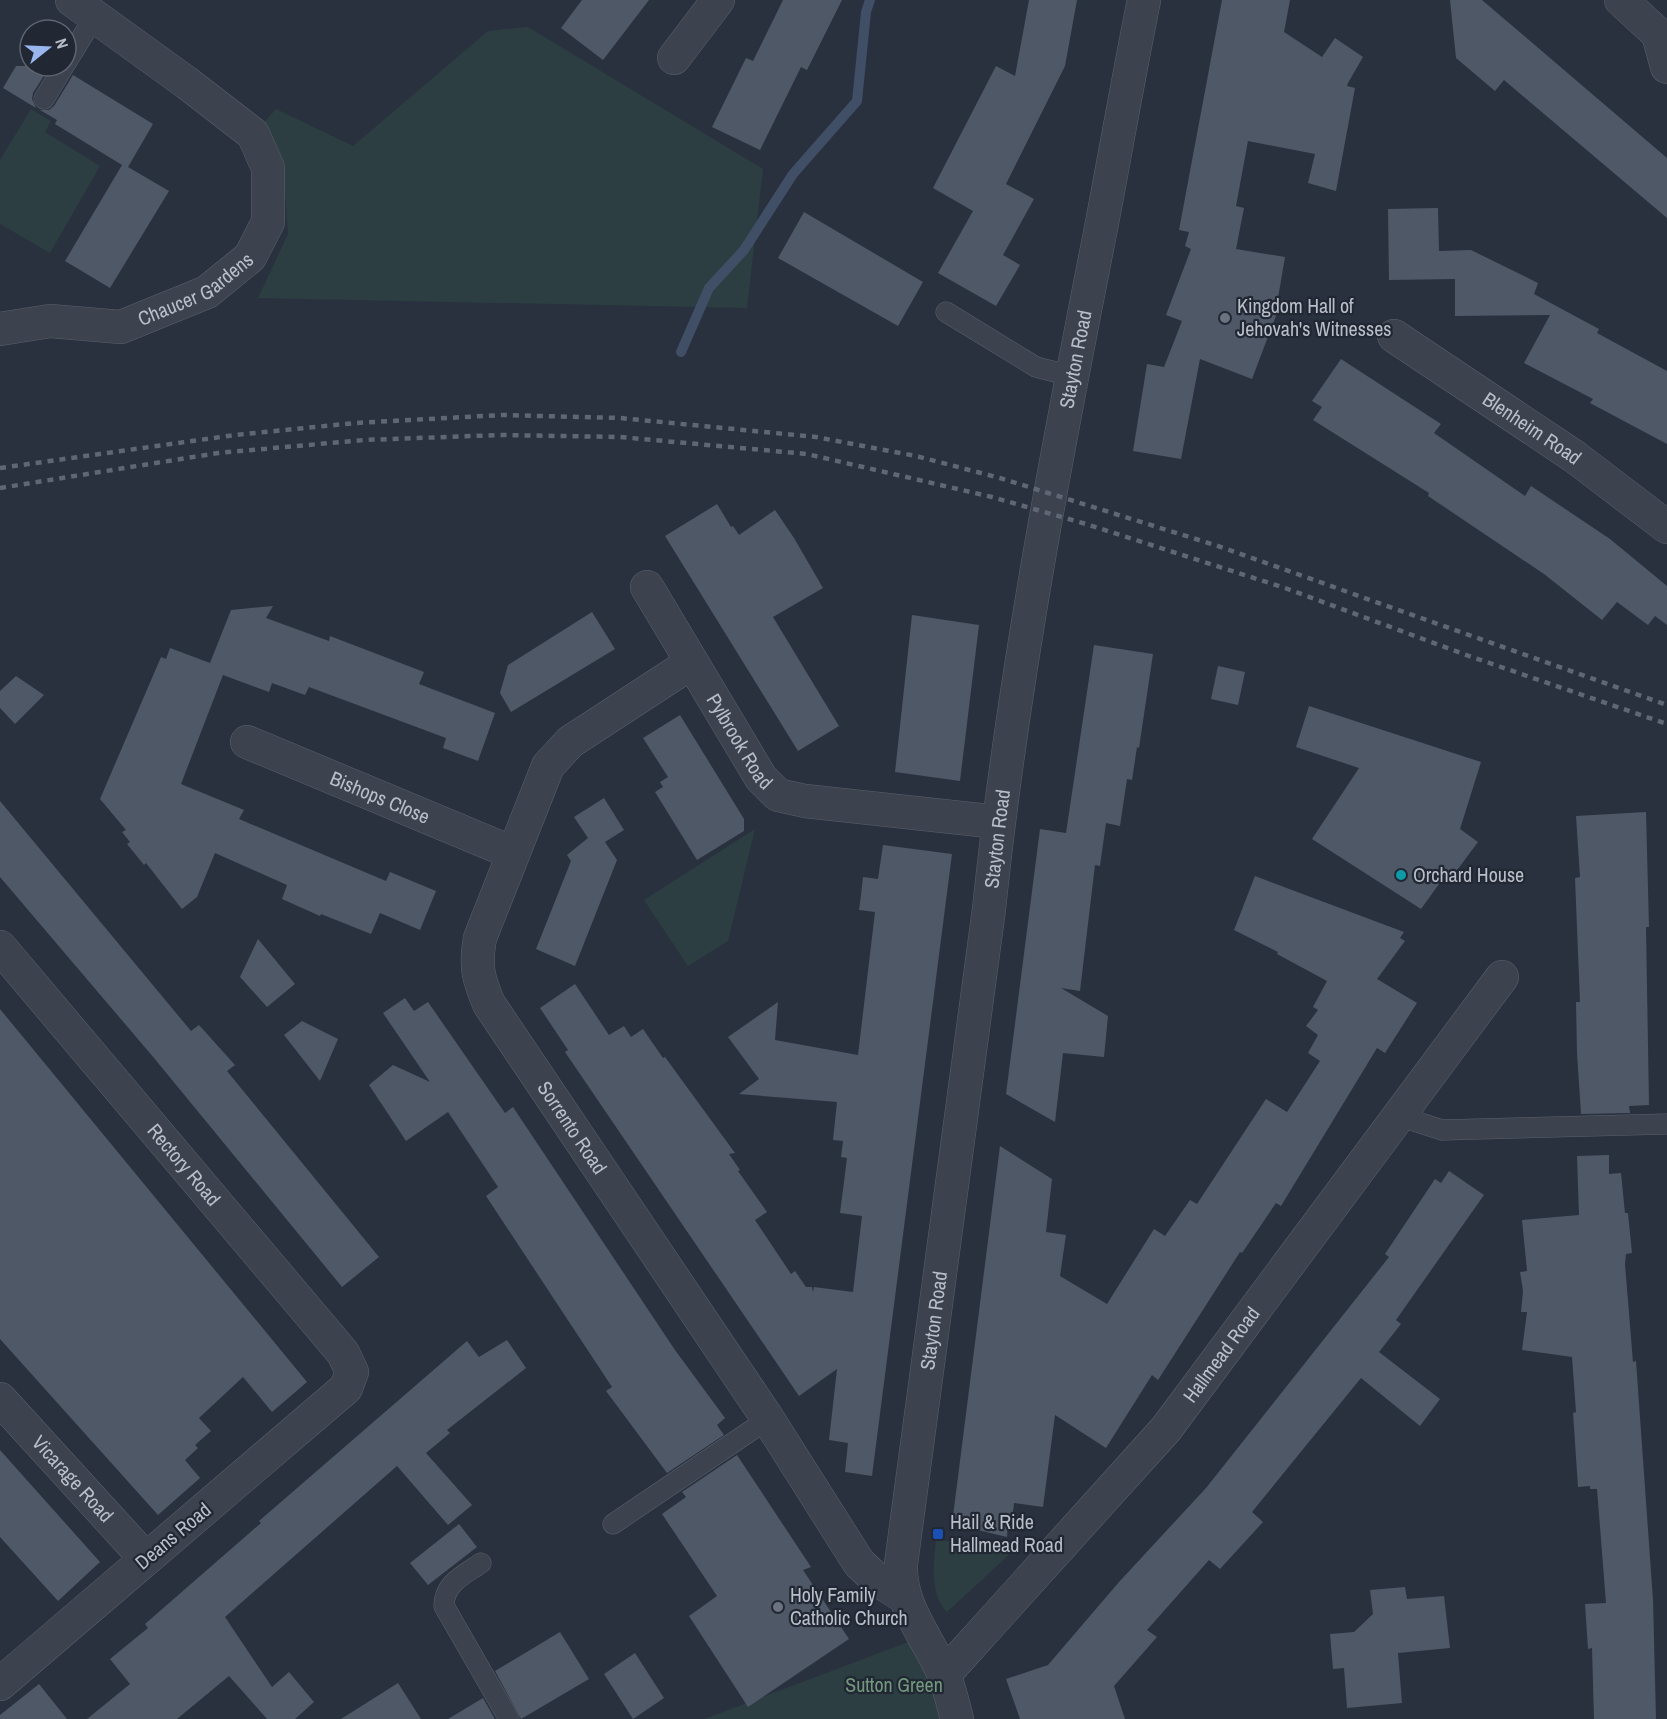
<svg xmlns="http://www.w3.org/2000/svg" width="1667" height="1719" viewBox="0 0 1667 1719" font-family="'Archivo Narrow',sans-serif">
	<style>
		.green { fill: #2c3e41 }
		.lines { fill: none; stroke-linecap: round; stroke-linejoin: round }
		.stream { stroke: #404e66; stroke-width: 10 }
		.building { fill: #4f5867 }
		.service-casing { stroke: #5a616c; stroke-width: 21 }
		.minor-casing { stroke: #5a616c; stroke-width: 34 }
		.service { stroke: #3c434f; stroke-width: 20 }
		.minor { stroke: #3c434f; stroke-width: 33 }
		.rail { stroke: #5f6775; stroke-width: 4.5; stroke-dasharray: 6 6; stroke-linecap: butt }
		.worship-dot { fill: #6b7280; stroke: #212834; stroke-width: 2 }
		.culture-dot { fill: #0f9aa8; stroke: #212834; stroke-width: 2 }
		.transit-dot { fill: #1a4fb4; stroke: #212834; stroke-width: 2 }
		.labels { text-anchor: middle; stroke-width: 4.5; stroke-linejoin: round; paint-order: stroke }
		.street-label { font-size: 20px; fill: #b9bfc9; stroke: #212834 }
		.poi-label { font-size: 20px; fill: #b9bfc9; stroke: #212834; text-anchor: start }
		.park-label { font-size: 20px; fill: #73987d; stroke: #212834 }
	</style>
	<rect width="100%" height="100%" fill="#29313f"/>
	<path class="green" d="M528,27L763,169L747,308L258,298L288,234L283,165L265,121L276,109L353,146L488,31Z
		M31,109L51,121L45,132L100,166L50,253L0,224V160Z
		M755,829L728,941L688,966L644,900Z
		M936,1539L1010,1554L947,1612C929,1594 934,1562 936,1539Z
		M911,1641L949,1719H704Z"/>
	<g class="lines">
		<path class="stream" d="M681,352L709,288L744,250L793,174L857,101L866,12L870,0"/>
	</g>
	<path class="building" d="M582,0H649L603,60L561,28Z
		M783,0H842L807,70L801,67L760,150L712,127L746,58L753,61Z
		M1029,0H1077L1065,66L1006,184L1034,199L1003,255L1020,265L996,306L938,273L973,211L933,188L996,66L1015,76Z
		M1222,0H1290L1284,32L1322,57L1335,38L1363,57L1348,83L1347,86L1355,88L1336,191L1308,183L1315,154L1248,141L1236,206L1244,208L1236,249L1285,257L1278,298L1282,300L1252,379L1200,359L1181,459L1133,451L1147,364L1164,367L1182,321L1166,315L1191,249L1185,246L1189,232L1179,230Z
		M1450,0H1482L1667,158V218L1504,80L1495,91L1456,58Z
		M16,66H50L33,93L32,99L36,108L3,88Z
		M73,75L153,124L128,167L169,191L110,288L65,261L122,165L55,124L57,120L40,110H49L54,106Z
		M1438,208L1439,251L1471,250L1538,283L1534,294L1599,329L1597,333L1667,371V444L1590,403L1593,399L1524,363L1550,315L1455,316V279L1389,280L1388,209Z
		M804,212L923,282L898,326L778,258Z
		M1341,359L1441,424L1434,433L1525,496L1531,486L1610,539L1667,586V625L1655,616L1648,625L1617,602L1602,620L1544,574L1428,496L1429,493L1313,420L1322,407L1312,401Z
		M717,504L731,527L733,526L739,535L775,510L794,538L823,588L773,617L839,726L798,751L665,536Z
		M273,606L266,618L329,641L330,636L424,672L419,684L495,713L478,761L443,748L446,738L309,687L305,695L272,683L269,692L223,675L181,784L244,810L239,819L386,881L390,872L436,891L420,930L380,913L371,934L321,914L320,916L282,899L287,885L215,853L197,897L182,909L146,863L144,865L127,844L130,842L122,832L126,830L100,799L161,657L166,659L170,648L210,663L231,610Z
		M592,612L615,649L511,712L500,693L508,665Z
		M912,615L979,625L960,781L895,772Z
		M1094,645L1153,654L1139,748L1137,747L1132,780L1127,779L1120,826L1106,823L1100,866L1095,865L1080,991L1061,988L1108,1016L1104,1057L1063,1053L1055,1122L1006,1094L1040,829L1066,833Z
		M1218,666L1245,672L1238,705L1211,699Z
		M16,676L44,695L15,724L0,708V691Z
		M1309,706L1481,762L1460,829L1478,842L1449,881L1444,877L1421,909L1312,839L1359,768L1296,747Z
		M680,715L744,819V831L697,860L655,792L663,787L660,782L668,777L643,738Z
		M604,798L624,830L605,842L617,860L575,966L536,949L571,861L567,855L588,838L574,817Z
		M0,801L191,1031L199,1025L235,1065L227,1071L379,1257L342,1287L154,1058L0,877Z
		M1646,812L1649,927H1646L1649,1105L1629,1106L1630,1113L1581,1114L1577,1053L1576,1002H1580L1575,878L1580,877L1576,816Z
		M883,845L952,854L872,1476L845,1472L848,1443L829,1440L837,1369L799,1396L565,1052L568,1050L540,1008L575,984L609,1035L624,1026L631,1037L643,1029L663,1058L665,1057L735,1153L729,1154L740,1170L738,1171L767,1212L755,1220L791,1274L795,1271L806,1287H812L813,1292L814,1287L853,1292L862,1216L840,1213L847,1158L841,1157L843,1141L833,1140L837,1102L739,1094L759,1079L728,1037L778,1002L775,1040L858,1055L875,912L859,910L861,895L863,877L878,879Z
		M1255,876L1404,932L1400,938L1405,941L1377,979L1417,1003L1385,1053L1377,1048L1281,1206L1276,1203L1242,1253L1240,1252L1158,1380L1152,1375L1106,1448L1055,1415L1043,1507L1014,1503L1012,1521H1008L1007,1537L952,1524L1000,1146L1052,1179L1046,1232L1066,1235L1060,1276L1107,1304L1154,1229L1165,1236L1190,1200L1197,1204L1266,1099L1287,1112L1320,1061L1308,1053L1318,1035L1306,1026L1318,1010L1313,1007L1327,981L1277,954L1278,952L1234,930Z
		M258,939L295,984L267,1007L240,977Z
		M405,998L414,1011L428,1002L505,1113L513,1107L675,1350L725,1418L717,1425L724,1435L667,1473L606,1391L612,1387L486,1196L498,1187L448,1112L406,1141L369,1085L393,1065L430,1082L383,1013Z
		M0,1009L307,1382L272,1412L243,1377L199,1418L211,1431L195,1445L198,1448L185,1460L200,1478L158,1515L0,1339Z
		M302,1021L338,1039L320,1081L284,1035Z
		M1609,1155V1174L1621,1173L1625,1213H1628L1632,1253L1626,1254L1625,1264L1633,1362L1636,1361L1653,1600L1656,1719H1594L1592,1648L1588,1649L1585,1604L1606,1603L1597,1489H1590V1486L1578,1487L1573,1413L1576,1412L1572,1357L1522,1350L1527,1312H1521L1523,1291L1520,1272L1527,1271L1522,1220L1579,1215L1577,1156Z
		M1449,1171L1484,1195L1396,1320L1401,1324L1379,1352L1440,1399L1420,1426L1361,1378L1252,1512L1263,1522L1220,1569L1209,1560L1147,1630L1157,1637L1114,1686L1125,1719H1020L1006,1679L1048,1665L1119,1582L1206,1488L1389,1257L1385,1254L1435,1179L1441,1183Z
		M507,1340L526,1368L447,1430L450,1433L426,1453L472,1505L448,1525L397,1466L225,1617L272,1687L289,1672L314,1702L295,1719H267L229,1676L177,1719H87L130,1684L110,1659L148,1628L145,1624L261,1523L259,1521L467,1341L479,1357Z
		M0,1450L100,1562L58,1601L0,1537Z
		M737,1455L811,1567L803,1570L849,1639L748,1707L689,1616L717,1596L662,1514L686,1497L682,1492Z
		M459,1524L477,1547L428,1585L410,1563Z
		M1405,1587L1407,1599L1444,1596L1450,1648L1398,1653L1402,1703L1347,1708L1344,1668L1333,1669L1330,1634L1354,1632L1373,1614L1370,1590Z
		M560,1632L589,1679L521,1719L495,1671Z
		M635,1653L664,1698L633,1719L604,1674Z
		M398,1683L421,1719H341Z
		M39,1684L67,1719H0V1715Z
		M483,1698L495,1719H448Z"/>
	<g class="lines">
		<defs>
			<path id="service" d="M66,63L95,16
				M44,99L64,66
				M946,312L1036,367L1071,376
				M1399,1116L1442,1130L1667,1124
				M613,1524L768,1419
				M481,1563C464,1575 444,1583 444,1606L509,1719"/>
			<g id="minor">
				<path d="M1621,0L1658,34L1667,67"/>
				<path d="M674,58L718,0"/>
				<path id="s1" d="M0,329L50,321L121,327L207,292L250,257L268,222V168L253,134L187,83L72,0"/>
				<path id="s2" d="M1394,336L1575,457L1667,527"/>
				<path id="s3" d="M647,587L761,778L778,795L805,801L998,822"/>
				<path id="s4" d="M691,663L570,742L548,766L480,938C475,966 478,978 489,1004L768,1419L859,1563L876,1579L906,1598"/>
				<path id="s5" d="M247,742L513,853"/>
				<path id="s6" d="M0,947L343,1353L352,1372L346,1388L0,1684"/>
				<path id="s7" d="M0,1399L146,1559"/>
				<path id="s8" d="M944,1675L1166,1429L1502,977"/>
				<path id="s9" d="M957,1719C953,1704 950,1689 944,1675C928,1638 899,1606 901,1564L989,909C1013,679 1057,451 1102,223C1116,149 1129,74 1144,0"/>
			</g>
		</defs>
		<use href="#service" class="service-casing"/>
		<use href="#minor" class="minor-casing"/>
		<use href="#service" class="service"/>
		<use href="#minor" class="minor"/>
		<path class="rail" d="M0,468L235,435L355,423L502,415L620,418L816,437L916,456L1000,478L1215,545L1667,705
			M0,488L218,453L364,440L500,435L620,437L807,454L992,497L1086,524L1285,588L1469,656L1667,724"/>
	</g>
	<g class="worship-dot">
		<circle cx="1225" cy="318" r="6"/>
		<circle cx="778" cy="1607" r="6"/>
	</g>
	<circle class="culture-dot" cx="1401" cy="875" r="6"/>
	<rect class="transit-dot" x="932" y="1528" width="12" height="12" rx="3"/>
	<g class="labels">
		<g class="street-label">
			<text dy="7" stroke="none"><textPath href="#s1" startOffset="206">Chaucer Gardens</textPath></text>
			<text dy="7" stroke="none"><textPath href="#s9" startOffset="1384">Stayton Road</textPath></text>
			<text dy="7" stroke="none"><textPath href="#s2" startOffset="166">Blenheim Road</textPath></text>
			<text dy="7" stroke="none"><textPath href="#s3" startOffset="180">Pylbrook Road</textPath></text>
			<text dy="7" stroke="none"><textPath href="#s5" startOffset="144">Bishops Close</textPath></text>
			<text dy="7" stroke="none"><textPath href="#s9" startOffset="898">Stayton Road</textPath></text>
			<text dy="7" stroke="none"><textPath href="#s4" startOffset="579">Sorrento Road</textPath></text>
			<text dy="7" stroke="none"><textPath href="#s6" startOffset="285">Rectory Road</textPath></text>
			<text dy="7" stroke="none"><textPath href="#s9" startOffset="412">Stayton Road</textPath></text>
			<text dy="7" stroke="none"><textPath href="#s8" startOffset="424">Hallmead Road</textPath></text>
			<text dy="7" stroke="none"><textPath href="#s7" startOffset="108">Vicarage Road</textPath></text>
			<text transform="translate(173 1536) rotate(-40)" y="7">Deans Road</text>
		</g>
		<g class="poi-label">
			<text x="1237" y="313">Kingdom Hall of<tspan x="1237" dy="23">Jehovah's Witnesses</tspan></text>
			<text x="1413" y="882">Orchard House</text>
			<text x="950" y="1529">Hail &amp; Ride<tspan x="950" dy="23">Hallmead Road</tspan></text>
			<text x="790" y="1602">Holy Family<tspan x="790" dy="23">Catholic Church</tspan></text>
		</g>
		<g class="park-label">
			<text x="894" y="1692">Sutton Green</text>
		</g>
	</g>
	<g transform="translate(48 48) rotate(72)"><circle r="28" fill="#212834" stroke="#5e6470" stroke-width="1.5"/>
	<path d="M0-4.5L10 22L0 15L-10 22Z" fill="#99b6ee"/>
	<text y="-9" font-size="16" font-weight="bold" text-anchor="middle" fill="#b9bfc9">N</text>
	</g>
</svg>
